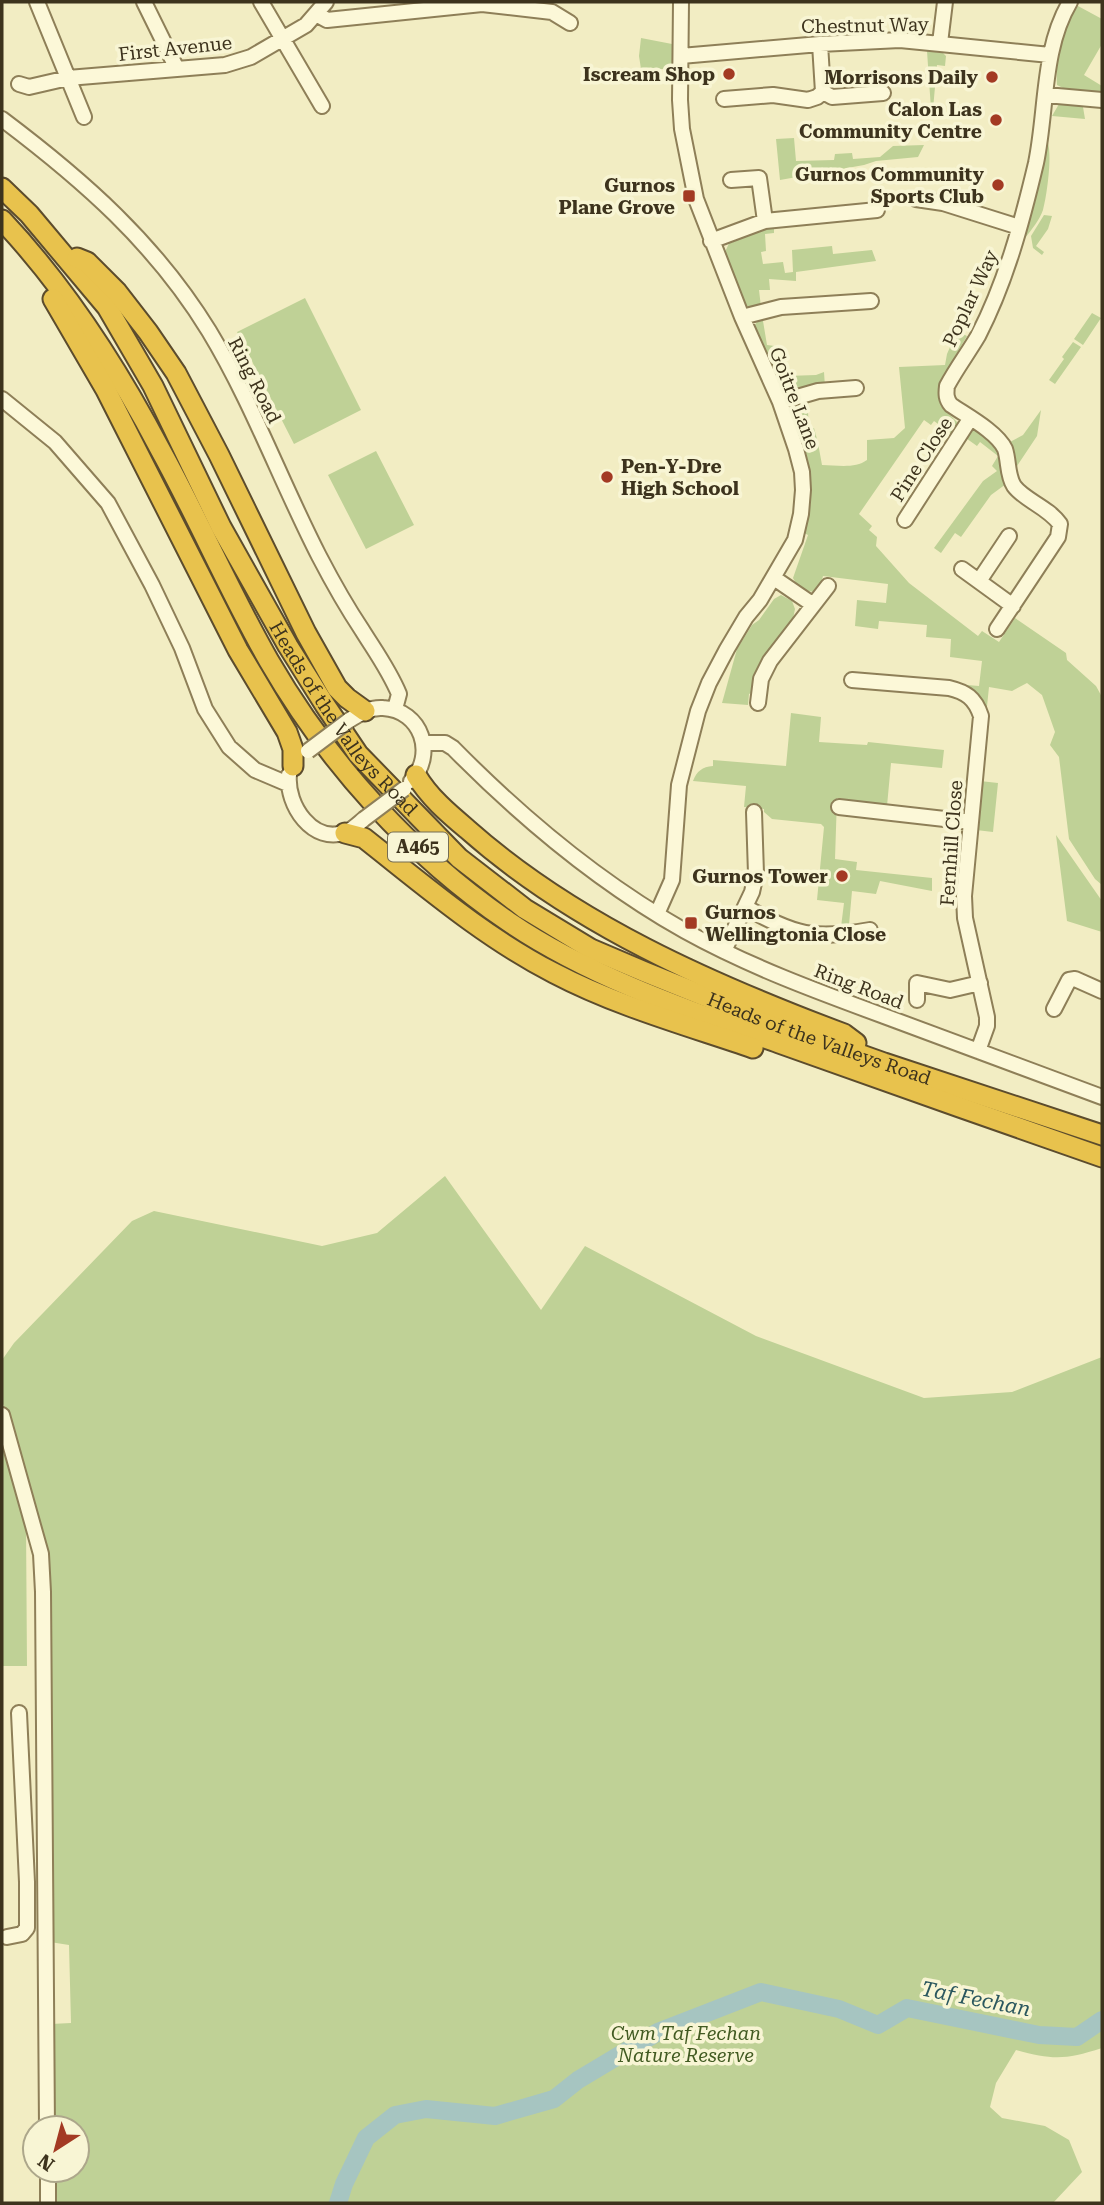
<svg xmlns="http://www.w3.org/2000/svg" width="1104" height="2205" viewBox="0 0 1104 2205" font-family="'Roboto Serif',serif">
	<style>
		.green { fill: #bfd196 }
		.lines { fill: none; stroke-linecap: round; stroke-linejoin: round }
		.river { stroke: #a6c5c1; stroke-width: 18 }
		.minor-casing { stroke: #8e7f58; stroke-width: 18 }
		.highway-casing { stroke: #5c4c2d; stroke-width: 23 }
		.minor { stroke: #fcf8d8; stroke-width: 14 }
		.highway { stroke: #e8c24d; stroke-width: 19 }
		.minor-bridge-casing { stroke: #8e7f58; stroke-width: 18; stroke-linecap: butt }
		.minor-bridge { stroke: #fcf8d8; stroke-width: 14 }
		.poi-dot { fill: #a33a23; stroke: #f8f5d4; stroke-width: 2.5 }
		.labels { text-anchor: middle; stroke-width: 7; stroke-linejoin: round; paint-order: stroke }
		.shield { fill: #f8f5d4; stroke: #756d54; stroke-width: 2 }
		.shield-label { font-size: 18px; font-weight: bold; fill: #3d331d }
		.street-label { font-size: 19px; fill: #3d331d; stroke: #f8f5d4 }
		.poi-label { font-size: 19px; font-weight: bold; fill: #3d331d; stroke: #f8f5d4; text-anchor: end }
		.park-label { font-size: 19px; font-style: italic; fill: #425b22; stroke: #f8f5d4 }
		.water-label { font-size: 21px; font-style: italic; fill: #2b575e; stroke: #f8f5d4 }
	</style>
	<rect width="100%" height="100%" fill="#f2edc3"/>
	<path class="green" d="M1078,6L1102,19V44L1084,75L1102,86V93L1065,89L1057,85C1055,59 1062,27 1078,6Z
		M641,38L672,44V69H641L639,56Z
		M927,51L943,53L946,56L945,66L937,65L933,109H931Z
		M1066,102H1079L1083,107L1085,119L1052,116L1059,104Z
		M794,138L796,161L834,160L835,154L852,153L853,159L880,157L893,146L924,145L918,157L876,161L864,165L780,180L776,139Z
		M1048,143C1052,157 1047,195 1043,210C1039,221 1032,229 1025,238L1035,202Z
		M1044,215L1052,216L1048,229L1036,246L1044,252L1042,255L1033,248L1031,236Z
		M774,224V233L765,234L766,251L761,252L763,264L783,262L785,273L793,272L792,250L832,246L833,254L872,250L876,261L796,272V281L769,279L770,290H759L761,307L750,308L744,304L725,252L731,239Z
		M305,298L361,410L294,444L237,332Z
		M1092,313L1101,318L1083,345L1074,339Z
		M762,315L767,345L782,347L783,370L787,376L816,375L824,372L825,387C811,390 790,399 779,387L754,326Z
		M957,331L967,336L939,384L941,406L959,424L955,436L934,421L931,425L924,420L859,514L872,526L869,530L877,537L876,546L909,583L978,636L982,631L999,642L1015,618L1066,653L1067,660L1096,686L1102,697V885L1095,879L1069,839L1059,757L1050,745L1055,732L1042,695L1027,683L1012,691L989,687L986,716L967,689V685L979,686L982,661L950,657L951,639L926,637L927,625L879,621L878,629L855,626L857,600L886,603L888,584L823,576L820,587L815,592C804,591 798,588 793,578L808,535L804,533C818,494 809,449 791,412L794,404L807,397L809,428H814L818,443L822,465C836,465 855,469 867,460V440L894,438L905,428L899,367L945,365L947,354Z
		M1073,342L1081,347L1055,384L1049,380L1064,359L1062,357Z
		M1041,410L1037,436L1015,469L1008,443L1023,435Z
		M977,429L999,447L1006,484L991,495L961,537L955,533L941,553L934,548L983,481L997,471L992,466L998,456L980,442L977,446L963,436L971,430Z
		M376,451L414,525L366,549L328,475Z
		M781,595L792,601L795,609L793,619L760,666L753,692L749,694L748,705L722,703L737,649L752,625L759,620L774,599Z
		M791,713L821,717L819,742L867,745L868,742L944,750L942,768L891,763L887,806L837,798L835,859L857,862L856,870L932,878V891L880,881L876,894L852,891L849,925L841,927L844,903L817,900L824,827L821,824L772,819L764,812V809L744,807L746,786L693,781C697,771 702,767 713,766V760L786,766Z
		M980,781L998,783L993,832L976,830Z
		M1056,835L1102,901V932L1067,921Z
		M445,1176L541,1310L585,1246L756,1336L924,1398L1012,1392L1102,1357V2048C1065,2060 1053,2060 1016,2050L996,2083L990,2107L1002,2118L1045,2126L1069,2140L1082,2172L1053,2203H52L54,2170H77V2128H53L51,2024L71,2023L69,1945L50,1942L44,1557L22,1460L2,1401V1360L14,1343L132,1221L154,1211L322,1246L377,1233Z
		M2,1436L10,1470L26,1523L27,1666H2Z"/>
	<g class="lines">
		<path class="river" d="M338,2203L344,2184L366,2138L395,2115L426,2109L495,2116L554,2099L578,2080L658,2032L761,1992L839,2009L878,2025L907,2008L1039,2035L1077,2037L1102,2020"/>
		<defs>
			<path id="minor" d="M37,2L84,117
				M144,2L177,69
				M261,2L322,106
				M316,14L327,20L482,4L552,12L570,23
				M940,43L945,2
				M820,44L823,92
				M681,56L820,44L900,40L1050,55
				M19,84L29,87L68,78L225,65L251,57L306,25L326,2
				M1046,95L1102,100
				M724,99L773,95L808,100L817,97L823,92L832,97L883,93
				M2,119C83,180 155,243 209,331C252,402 281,482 319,556C332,581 346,606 362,630C375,651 389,670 399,694L395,709
				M731,180L759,178L765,221
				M916,199L943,203L1019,227
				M711,241L765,221L877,210
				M742,317L781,307L871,301
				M2,399L55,442L108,503L152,585L182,648L205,709L229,747L255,770L288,784
				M780,402L818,391L856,388
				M905,520L970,419
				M962,569L1013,606
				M774,578L812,604
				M979,581L1009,536
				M997,629L1058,537L1060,524C1048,507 1024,500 1014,486C1007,475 1009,461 1005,449C997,432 967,416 951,405C946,399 946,394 947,386C956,369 968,353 978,336C1006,282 1022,222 1036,163C1047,110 1042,49 1070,2
				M852,680L949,688C966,692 975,698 981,716L964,896L965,918L987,1017V1026L978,1051
				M758,703L761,679L770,661L828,586
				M348,721C359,714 370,707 383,708C422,710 436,755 411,781
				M424,743H445L453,748C523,819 598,882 685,931C748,966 816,991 884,1016C957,1043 1030,1070 1102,1097
				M289,775C286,805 313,845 346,832C352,830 359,823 364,819
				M839,807L971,822
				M745,907C796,935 812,940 870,930
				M657,914L672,880L679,785L698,711L709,683L727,649L746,617L760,600L795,540L801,514L803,490L802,472L796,449L780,402L742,317L696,199L682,129L680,100L681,2
				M724,951L752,892L756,874L754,812
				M917,1000V983L950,990L980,983
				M1054,1009L1069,980L1075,979L1102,991
				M2,1415L41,1554L43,1592L47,2128
				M7,1937L22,1934L27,1928V1882L19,1713
				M48,2203V2170"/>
			<g id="highway">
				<path id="s1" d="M2,188L29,214L107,307L153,386L221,527L288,646L325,705L358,754L459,858L525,909L591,949L645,972L766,1021L884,1063L1102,1135"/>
				<path d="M2,220C66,288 118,369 161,451C199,520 230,593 269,661C328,763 412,856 509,922C588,976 690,1011 779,1043C887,1082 994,1119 1102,1157"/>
				<path d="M77,258L87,262L117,292L148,332L176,373L219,455L306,633L337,688L347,698L365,711"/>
				<path d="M53,299L106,390L238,650L287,732L293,749V766"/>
				<path d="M416,775C429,797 448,813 467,829C574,924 711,984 844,1034L856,1043"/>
				<path d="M345,833L364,838C425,886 484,937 554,973C617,1006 686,1025 753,1048"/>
			</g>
		</defs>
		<use href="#minor" class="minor-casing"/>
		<use href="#highway" class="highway-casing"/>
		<use href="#minor" class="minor"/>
		<use href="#highway" class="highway"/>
		<defs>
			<path id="minor-bridge" d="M308,751L348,721
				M364,819L404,789"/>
		</defs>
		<use href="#minor-bridge" class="minor-bridge-casing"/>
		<use href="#minor-bridge" class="minor-bridge"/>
	</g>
	<g class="poi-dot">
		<circle cx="729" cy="74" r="7"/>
		<circle cx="992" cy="77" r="7"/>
		<circle cx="996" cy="120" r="7"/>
		<circle cx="998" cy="185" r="7"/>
		<rect x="682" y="189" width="14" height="14" rx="3.5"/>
		<circle cx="607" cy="477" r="7"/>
		<circle cx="842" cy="876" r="7"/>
		<rect x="684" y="916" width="14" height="14" rx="3.5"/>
	</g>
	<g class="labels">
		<rect class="shield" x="388" y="832.5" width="60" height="29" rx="5"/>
		<g class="shield-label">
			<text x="418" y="853">A465</text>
		</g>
		<g class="street-label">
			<text transform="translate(865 25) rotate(-1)" y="7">Chestnut Way</text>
			<text transform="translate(175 48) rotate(-6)" y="7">First Avenue</text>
			<text transform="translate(970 298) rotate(-65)" y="7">Poplar Way</text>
			<text transform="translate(255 380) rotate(63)" y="7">Ring Road</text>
			<text transform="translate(795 398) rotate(69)" y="7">Goitre Lane</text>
			<text transform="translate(921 459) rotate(-57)" y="7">Pine Close</text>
			<text dy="7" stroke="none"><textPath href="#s1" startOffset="635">Heads of the Valleys Road</textPath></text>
			<text transform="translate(951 843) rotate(-86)" y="7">Fernhill Close</text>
			<text transform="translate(859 986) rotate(21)" y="7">Ring Road</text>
			<text dy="7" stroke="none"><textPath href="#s1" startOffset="1223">Heads of the Valleys Road</textPath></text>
		</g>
		<g class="poi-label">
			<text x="715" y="81">Iscream Shop</text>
			<text x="978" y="84">Morrisons Daily</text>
			<text x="982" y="116">Calon Las<tspan x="982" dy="22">Community Centre</tspan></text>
			<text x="984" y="181">Gurnos Community<tspan x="984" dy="22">Sports Club</tspan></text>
			<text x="675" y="192">Gurnos<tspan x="675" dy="22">Plane Grove</tspan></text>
			<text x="621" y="473" text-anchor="start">Pen-Y-Dre<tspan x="621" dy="22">High School</tspan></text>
			<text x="828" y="883">Gurnos Tower</text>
			<text x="705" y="919" text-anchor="start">Gurnos<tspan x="705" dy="22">Wellingtonia Close</tspan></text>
		</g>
		<g class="park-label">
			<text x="686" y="2040">Cwm Taf Fechan<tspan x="686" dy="22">Nature Reserve</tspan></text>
		</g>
		<g class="water-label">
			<text transform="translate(976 1999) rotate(11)" y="7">Taf Fechan</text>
		</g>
	</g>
	<rect width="1104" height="2205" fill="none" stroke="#3d331d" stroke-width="7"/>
	<g transform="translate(56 2149) rotate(216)"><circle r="33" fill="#f8f5d4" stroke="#ada78b" stroke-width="2"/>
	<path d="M0-5L12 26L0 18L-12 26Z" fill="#a33a23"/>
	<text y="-10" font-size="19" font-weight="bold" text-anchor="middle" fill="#3d331d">N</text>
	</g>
</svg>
